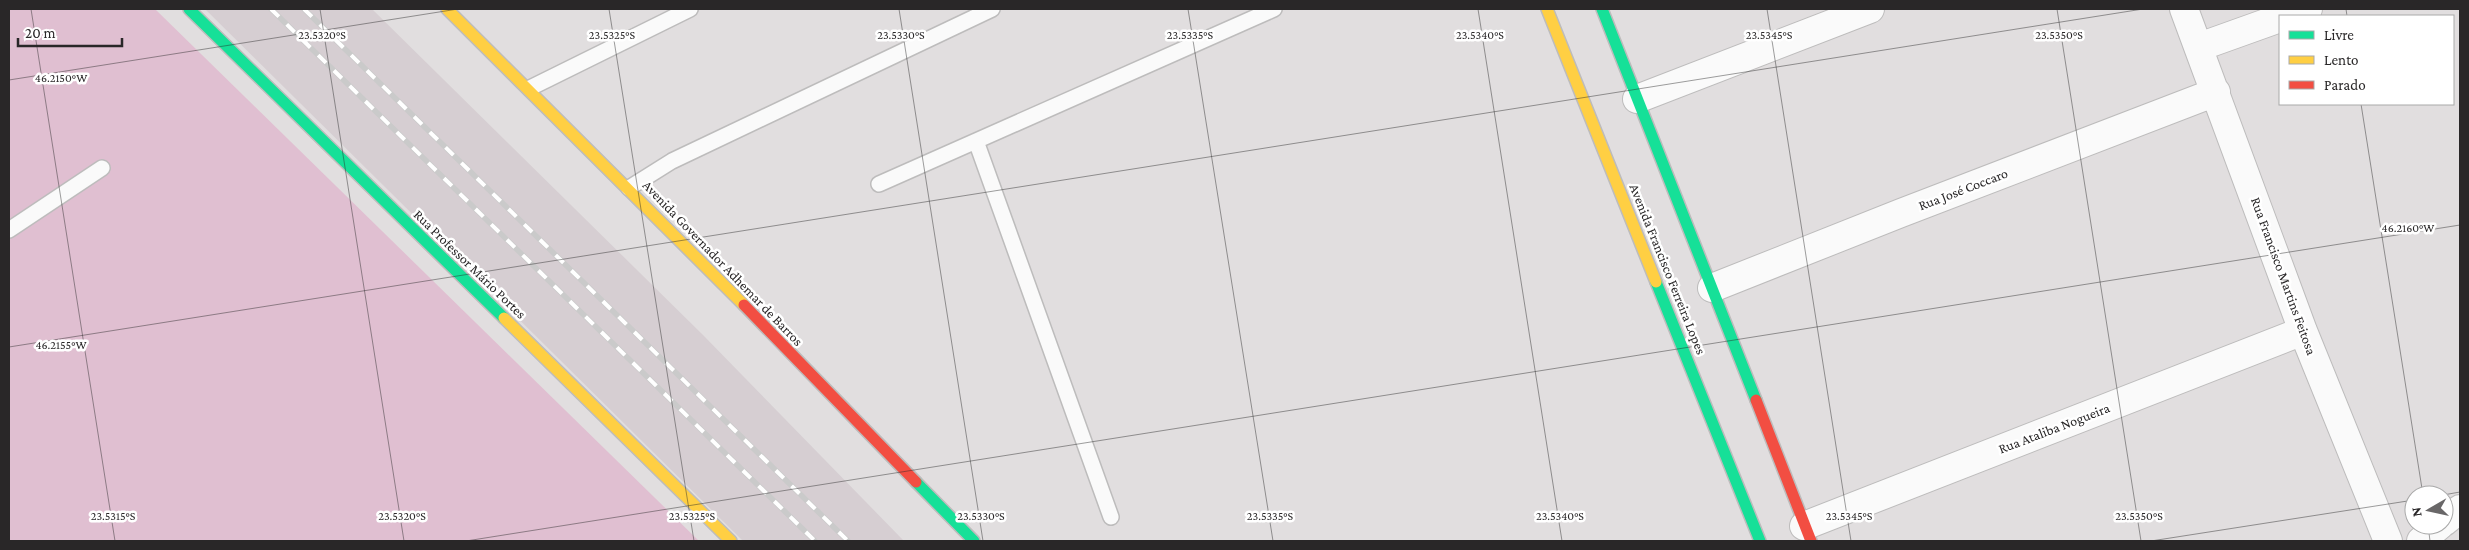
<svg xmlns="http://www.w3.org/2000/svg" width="2469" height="550" viewBox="0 0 2469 550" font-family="'Crimson Pro',serif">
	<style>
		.built { fill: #d6ced2 }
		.green { fill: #e0bfd1 }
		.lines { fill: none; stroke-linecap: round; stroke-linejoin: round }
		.lane-casing { stroke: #bdbcbc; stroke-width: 18 }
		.street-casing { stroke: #bdbcbc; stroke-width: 30 }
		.fast-casing { stroke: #bdbcbc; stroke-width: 14 }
		.slow-casing { stroke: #bdbcbc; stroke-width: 14 }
		.jam-casing { stroke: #bdbcbc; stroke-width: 14 }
		.lane { stroke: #fafafa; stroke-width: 15 }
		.street { stroke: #fafafa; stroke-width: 28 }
		.fast { stroke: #16e098; stroke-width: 11 }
		.slow { stroke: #ffcf43; stroke-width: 11 }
		.jam { stroke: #f24e42; stroke-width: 11 }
		.rail-casing { stroke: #cacaca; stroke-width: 5.5 }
		.rail { stroke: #fff; stroke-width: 4; stroke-dasharray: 11; stroke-linecap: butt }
		.ticks { fill: none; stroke: #292728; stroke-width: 1; stroke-opacity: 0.45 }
		.labels { text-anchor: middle; stroke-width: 5; stroke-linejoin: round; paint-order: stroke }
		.street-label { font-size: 14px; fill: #292728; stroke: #fff }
		.ticks-label { font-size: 12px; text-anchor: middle; fill: #292728; stroke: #fff; stroke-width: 5; stroke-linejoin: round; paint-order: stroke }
	</style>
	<rect width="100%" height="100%" fill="#e1dedf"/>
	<path class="built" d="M205,9H372L703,335L904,541H743Z"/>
	<path class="green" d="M9,9H155L699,541H9Z"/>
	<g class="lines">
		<defs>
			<path id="lane" d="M530,88L690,9
				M976,141L1111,517
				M879,184L1274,9
				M629,188L672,161L992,9
				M9,230L102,168"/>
			<path id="street" d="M2184,9L2303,331L2388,541
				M2286,16L2308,9
				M2199,47L2280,18
				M1637,99L1870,9
				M1712,288L1901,213L2216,92
				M2444,522L2460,509
				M1804,526L2303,331
				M2421,541L2440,525"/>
			<path id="fast" d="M189,9L504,318
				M1602,9L1756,400
				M1656,282L1760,541
				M916,482L974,541"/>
			<path id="slow" d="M447,9L744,305
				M1547,9L1656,282
				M504,318L731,541"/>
			<path id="jam" d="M744,305L916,482
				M1756,400L1811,541"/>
		</defs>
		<use href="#lane" class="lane-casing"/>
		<use href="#street" class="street-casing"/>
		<use href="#fast" class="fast-casing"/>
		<use href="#slow" class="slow-casing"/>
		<use href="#jam" class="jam-casing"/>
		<use href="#lane" class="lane"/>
		<use href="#street" class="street"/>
		<use href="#fast" class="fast"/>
		<use href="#slow" class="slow"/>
		<use href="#jam" class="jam"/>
		<defs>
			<path id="rail" d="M271,9L815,541
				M304,9L848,541"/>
		</defs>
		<use href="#rail" class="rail-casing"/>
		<use href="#rail" class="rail"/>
	</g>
	<path class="ticks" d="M31,9L115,541M320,9L404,541M609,9L694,541M899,9L983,541M1188,9L1273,541M1478,9L1562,541M1767,9L1851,541M2057,9L2141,541M2346,9L2347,16M9,80L458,9M2361,104L2423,495M9,347L2143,9M2443,495L2460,492M2428,525L2430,541M466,541L2460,225M2151,541L2414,500"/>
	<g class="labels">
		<g class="street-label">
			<text transform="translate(1963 189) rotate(-21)" y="5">Rua José Coccaro</text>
			<text transform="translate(723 263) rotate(46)" y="5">Avenida Governador Adhemar de Barros</text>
			<text transform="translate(470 264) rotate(44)" y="5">Rua Professor Mário Portes</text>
			<text transform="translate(1668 269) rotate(68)" y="5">Avenida Francisco Ferreira Lopes</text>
			<text transform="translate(2284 276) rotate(70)" y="5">Rua Francisco Martins Feitosa</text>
			<text transform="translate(2054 428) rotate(-21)" y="5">Rua Ataliba Nogueira</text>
		</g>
	</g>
	<g class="ticks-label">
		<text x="322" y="39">23.5320°S</text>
		<text x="612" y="39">23.5325°S</text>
		<text x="901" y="39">23.5330°S</text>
		<text x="1190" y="39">23.5335°S</text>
		<text x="1480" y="39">23.5340°S</text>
		<text x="1769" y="39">23.5345°S</text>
		<text x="2059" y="39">23.5350°S</text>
		<text x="61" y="82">46.2150°W</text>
		<text x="2408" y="232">46.2160°W</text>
		<text x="61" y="349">46.2155°W</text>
		<text x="113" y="520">23.5315°S</text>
		<text x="402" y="520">23.5320°S</text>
		<text x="692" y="520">23.5325°S</text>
		<text x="981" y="520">23.5330°S</text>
		<text x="1270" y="520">23.5335°S</text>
		<text x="1560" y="520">23.5340°S</text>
		<text x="1849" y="520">23.5345°S</text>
		<text x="2139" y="520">23.5350°S</text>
	</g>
	<rect width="2469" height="550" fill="none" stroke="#292728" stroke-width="20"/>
	<rect x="2279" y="15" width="175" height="90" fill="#ffffff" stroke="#a9a9a9"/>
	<rect x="2289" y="31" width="25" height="8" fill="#16e098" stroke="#a9a9a9"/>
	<text x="2324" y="40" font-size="15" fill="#292728">Livre</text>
	<rect x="2289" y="56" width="25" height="8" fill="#ffcf43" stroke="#a9a9a9"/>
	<text x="2324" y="65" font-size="15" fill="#292728">Lento</text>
	<rect x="2289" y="81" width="25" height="8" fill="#f24e42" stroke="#a9a9a9"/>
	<text x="2324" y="90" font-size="15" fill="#292728">Parado</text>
	<g transform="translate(2429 510) rotate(261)"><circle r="24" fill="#ffffff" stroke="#a9a9a9"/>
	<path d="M0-4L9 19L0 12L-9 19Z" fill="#696768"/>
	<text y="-8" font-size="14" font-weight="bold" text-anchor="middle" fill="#292728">N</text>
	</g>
	<path d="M18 38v8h104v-8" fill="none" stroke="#292728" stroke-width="2.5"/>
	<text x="25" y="38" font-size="15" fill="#292728" stroke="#ffffff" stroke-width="4" paint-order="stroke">20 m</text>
</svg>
